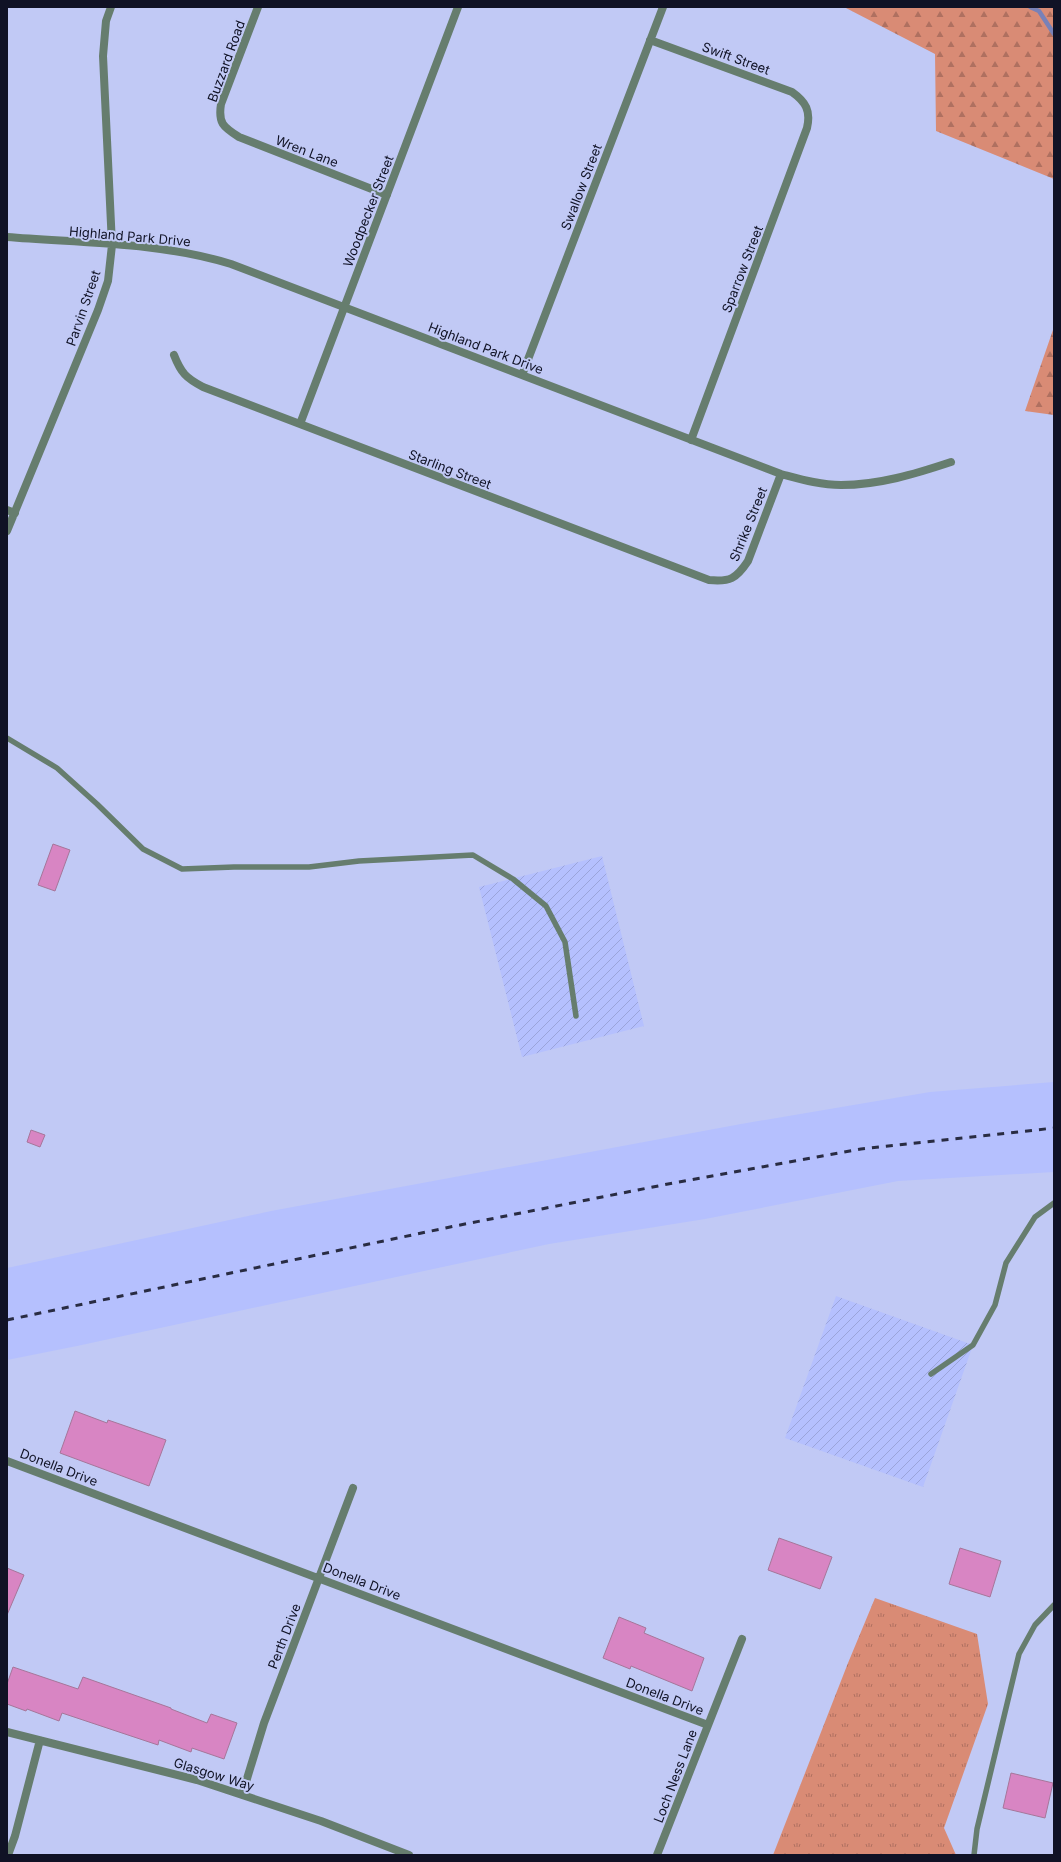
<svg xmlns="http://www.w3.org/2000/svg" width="1061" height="1862" viewBox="0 0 1061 1862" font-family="Inter,sans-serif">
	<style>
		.built { fill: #b5c0fe }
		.industrial { fill: url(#industrial-furrows) }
		.grass { fill: url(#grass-tufts) }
		.forest { fill: url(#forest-firs) }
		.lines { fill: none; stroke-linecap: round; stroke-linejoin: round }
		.stream { stroke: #7881b8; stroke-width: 4.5 }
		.building { fill: #d885c3; stroke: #a6769a }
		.lane { stroke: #667d6e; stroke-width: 5.5 }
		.street { stroke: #667d6e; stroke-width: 8 }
		.rail { stroke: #292c43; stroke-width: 3; stroke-dasharray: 7 7; stroke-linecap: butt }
		.labels { text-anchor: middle; stroke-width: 4; stroke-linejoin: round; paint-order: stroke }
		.street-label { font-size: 13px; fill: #101225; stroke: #c1c9f5 }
	</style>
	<defs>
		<pattern id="industrial-furrows" width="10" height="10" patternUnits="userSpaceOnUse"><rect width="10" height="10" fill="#b5c0fe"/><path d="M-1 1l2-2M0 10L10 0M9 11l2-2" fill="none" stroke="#9ba4da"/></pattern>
		<pattern id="grass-tufts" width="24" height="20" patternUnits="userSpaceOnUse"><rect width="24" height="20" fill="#d98b75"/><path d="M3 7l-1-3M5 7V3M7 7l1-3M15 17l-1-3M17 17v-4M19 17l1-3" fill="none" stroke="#af7060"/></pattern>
		<pattern id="forest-firs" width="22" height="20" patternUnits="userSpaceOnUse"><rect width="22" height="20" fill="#d98b75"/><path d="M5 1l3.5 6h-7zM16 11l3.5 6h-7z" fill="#af7060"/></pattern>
	</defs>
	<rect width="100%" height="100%" fill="#c1c9f5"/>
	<path class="built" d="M1054,1082V1172L898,1181L705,1219L549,1244L77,1346L7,1360V1268L271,1211L741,1124L930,1092Z"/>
	<path class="industrial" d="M602,856L644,1026L522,1057L479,887Z
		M836,1296L973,1345L923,1487L785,1438Z"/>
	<path class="grass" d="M875,1598L977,1634L988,1704L944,1828L956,1855H773L848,1663Z"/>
	<path class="forest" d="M844,7H1054V179L936,131L935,54Z
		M1054,327V415L1025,411Z"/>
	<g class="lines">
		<path class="stream" d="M1030,7L1039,11L1054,34"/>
	</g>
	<path class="building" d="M53,844L70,850L55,891L38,885Z
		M31,1130L45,1135L40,1147L27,1142Z
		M75,1411L107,1423L108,1420L166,1440L149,1486L60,1453Z
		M779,1538L832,1557L820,1589L768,1570Z
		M960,1548L1001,1561L990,1597L949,1584Z
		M7,1568L24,1575L7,1615Z
		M619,1617L646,1628L644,1633L704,1658L692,1691L631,1666L630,1669L603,1658Z
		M13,1667L78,1689L83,1677L171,1708V1709L207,1723L211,1714L237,1723L224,1759L192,1748L191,1752L159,1740L158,1745L62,1713L59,1721L27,1709L26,1711L7,1704V1684Z
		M1011,1773L1053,1783L1045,1818L1003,1808Z"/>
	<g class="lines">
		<path class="lane" d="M7,738L57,768L97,804L143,849L182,869L234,867H309L359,861L473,855L513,879L546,906L565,942L576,1016
			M931,1374L973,1345L995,1305L1006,1263L1035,1217L1054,1203
			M974,1855L977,1829L1019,1654L1035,1625L1054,1605"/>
		<path class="street" d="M258,7L221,104C218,123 223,127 239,137L387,195
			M650,40L792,92C806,102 811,111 807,128L691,440
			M7,237C81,243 160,242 231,264L781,474C800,479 820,485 841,485C879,485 915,474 951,462
			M174,355C181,373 186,378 203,387L709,580C730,582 736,579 748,561L781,474
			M522,375L663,7
			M300,424L458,7
			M7,510L15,513
			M7,531L98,310L108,281L112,245L103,56L106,21L111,7
			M7,1461L708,1725
			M7,1732L197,1780L321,1821L409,1855
			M242,1795L264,1723L353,1488
			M8,1855L15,1836L40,1740
			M657,1855L742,1639"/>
		<path class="rail" d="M7,1320L455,1226L668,1184L861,1149L1054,1128"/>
	</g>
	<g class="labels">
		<g class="street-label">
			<text transform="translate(736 58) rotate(20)" y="5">Swift Street</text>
			<text transform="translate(226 61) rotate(-70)" y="5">Buzzard Road</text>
			<text transform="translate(307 151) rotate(21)" y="5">Wren Lane</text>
			<text transform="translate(581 187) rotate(-69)" y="5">Swallow Street</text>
			<text transform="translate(368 211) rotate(-69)" y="5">Woodpecker Street</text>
			<text transform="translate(130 236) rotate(5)" y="5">Highland Park Drive</text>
			<text transform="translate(742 269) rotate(-69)" y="5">Sparrow Street</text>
			<text transform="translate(83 308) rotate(-71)" y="5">Parvin Street</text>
			<text transform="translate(486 348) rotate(21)" y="5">Highland Park Drive</text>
			<text transform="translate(450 469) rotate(21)" y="5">Starling Street</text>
			<text transform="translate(748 524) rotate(-68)" y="5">Shrike Street</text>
			<text transform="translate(59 1467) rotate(21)" y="5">Donella Drive</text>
			<text transform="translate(362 1581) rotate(21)" y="5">Donella Drive</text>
			<text transform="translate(284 1636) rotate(-69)" y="5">Perth Drive</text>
			<text transform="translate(665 1696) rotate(21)" y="5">Donella Drive</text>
			<text transform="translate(214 1774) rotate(17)" y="5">Glasgow Way</text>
			<text transform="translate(675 1776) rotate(-69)" y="5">Loch Ness Lane</text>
		</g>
	</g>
	<rect width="1061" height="1862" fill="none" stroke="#101225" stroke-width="16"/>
</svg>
